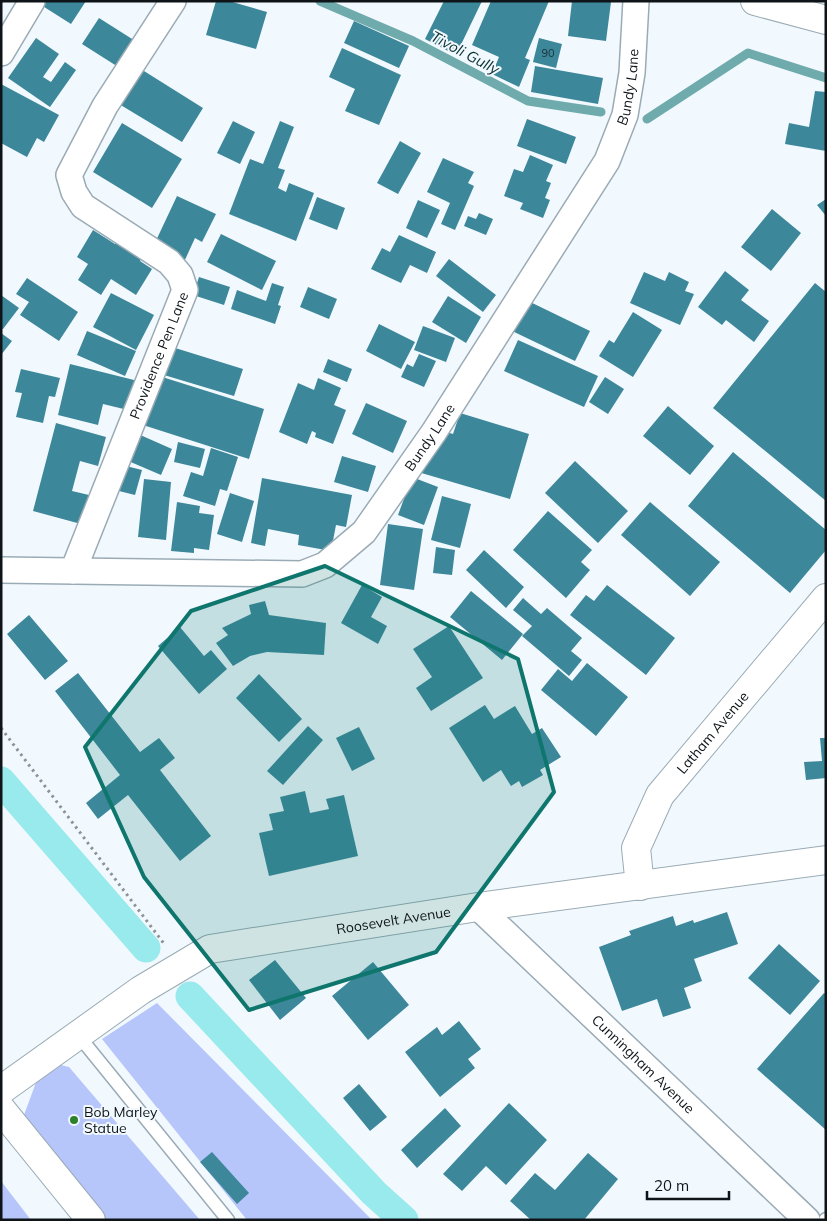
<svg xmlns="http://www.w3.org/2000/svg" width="827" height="1221" viewBox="0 0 827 1221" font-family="Mulish,sans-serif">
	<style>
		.green { fill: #b6c5fa }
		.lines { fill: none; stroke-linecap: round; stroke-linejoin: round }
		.stream { stroke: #6faaac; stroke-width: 9 }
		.canal { stroke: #99eaec; stroke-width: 29 }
		.building { fill: #3d879a }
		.lane-casing { stroke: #9aabb5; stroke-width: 15 }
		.street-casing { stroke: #9aabb5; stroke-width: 28 }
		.secondary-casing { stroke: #9aabb5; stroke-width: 30 }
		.primary-casing { stroke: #9aabb5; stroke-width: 30 }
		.path { stroke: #8c9397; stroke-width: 3; stroke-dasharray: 2.5 4; stroke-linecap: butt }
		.lane { stroke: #fff; stroke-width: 12 }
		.street { stroke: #fff; stroke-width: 25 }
		.secondary { stroke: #fff; stroke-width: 28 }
		.primary { stroke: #fff; stroke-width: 28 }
		.marked { fill: #0f766e; fill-opacity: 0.2; stroke: #0f766e; stroke-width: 4; stroke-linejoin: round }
		.poi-dot { fill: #2d812d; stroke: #f2f9fe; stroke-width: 2 }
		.labels { text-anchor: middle; stroke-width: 4; stroke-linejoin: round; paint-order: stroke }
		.number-label { font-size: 11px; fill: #1a3138 }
		.street-label { font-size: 14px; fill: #0e1417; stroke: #f2f9fe }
		.poi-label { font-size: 14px; fill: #0e1417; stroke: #f2f9fe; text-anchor: start }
		.water-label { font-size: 15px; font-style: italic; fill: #0a3234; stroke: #f2f9fe }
	</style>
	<rect width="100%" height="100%" fill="#f2f9fe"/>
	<path class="green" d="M157,1003L372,1220H247L102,1039Z
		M57,1064L69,1067L200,1220H99L93,1214L24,1115L38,1077Z
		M1,1181L31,1220H1Z"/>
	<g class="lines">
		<path class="stream" d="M320,1L413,41L528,101L601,112
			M647,119L748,53L826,78"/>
		<path class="canal" d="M1,781L146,948
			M190,996L374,1193L404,1220"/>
	</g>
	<path class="building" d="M43,1H86L71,24L41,5Z
		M216,1H229L267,12L256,49L206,35Z
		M444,1H482L456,55L425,39Z
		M491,1H549L525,58L530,60L519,87L492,74L499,57L472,45Z
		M572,1L611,2L606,41L568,36Z
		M99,18L140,44L123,70L82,44Z
		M354,21L409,46L399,68L344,43Z
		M36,38L59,54L43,77L51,82L65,62L76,70L50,107L8,78Z
		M539,38L562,44L556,68L533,62Z
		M342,48L401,75L379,125L345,111L355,89L329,77Z
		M136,66L203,108L182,142L114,101Z
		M535,66L603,78L598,104L531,92Z
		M1,84L59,115L44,142L37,138L27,157L1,143Z
		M815,91L826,92V151L785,144L789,123L809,127Z
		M527,119L576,137L566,164L517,146Z
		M233,121L255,132L240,164L217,153Z
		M280,121L294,127L278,168L285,170L278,188L286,192L289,183L314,193L296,241L229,214L250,159L263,164Z
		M122,123L182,159L152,208L93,172Z
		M400,141L421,153L398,194L377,183Z
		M530,155L553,165L546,181L551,183L545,198L550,200L543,218L520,209L523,203L504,196L514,169L523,172Z
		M443,158L474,172L468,183L474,186L455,230L441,224L450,203L427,192Z
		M177,196L216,214L202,242L195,238L184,262L153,247Z
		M317,197L345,208L337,230L309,219Z
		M826,199V216L817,205Z
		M418,200L440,210L427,238L406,228Z
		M772,209L801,233L771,271L741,247Z
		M479,213L493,219L486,235L464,226L468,216L476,219Z
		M93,230L115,244L119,238L144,254L140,261L152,269L136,295L111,279L101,295L78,280L88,264L77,257Z
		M221,234L276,261L262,290L207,262Z
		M399,235L436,252L427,273L410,265L401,283L371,269L382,248L390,252Z
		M449,259L496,295L483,312L436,276Z
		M725,271L749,290L741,300L769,321L754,342L726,320L722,325L698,307Z
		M644,272L665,281L669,272L689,282L685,291L694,294L680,325L630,303Z
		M199,277L230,287L224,305L193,295Z
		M27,278L78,312L59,341L20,315L29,302L16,294Z
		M272,283L284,287L278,305L281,306L275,324L231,309L237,290L266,301Z
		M815,283L826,292V501L713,408Z
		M308,287L337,299L329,319L300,307Z
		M111,293L154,315L136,350L93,327Z
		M1,295L19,308L3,329H1Z
		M448,296L481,317L466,343L432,322Z
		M524,299L590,331L575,361L510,330Z
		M633,312L662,330L633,377L599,356L609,340L614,343Z
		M379,324L415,342L401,369L366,351Z
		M423,326L455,338L446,362L414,350Z
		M87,331L136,351L125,376L77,355Z
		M1,333L12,341L1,355Z
		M518,340L598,376L584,407L504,371Z
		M172,347L243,369L234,396L164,375Z
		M419,354L436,361L424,387L401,377L407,364L413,367Z
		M328,359L352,369L347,382L323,372Z
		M70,364L138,381L132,411L103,404L98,425L58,415Z
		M21,369L60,378L55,397L49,396L43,423L16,417L22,393L15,392Z
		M159,376L264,409L249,459L143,425Z
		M605,377L624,389L608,414L589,402Z
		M318,378L341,388L334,405L346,410L333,444L315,437L316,433L312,431L307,444L279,432L298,383L314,390Z
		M366,403L407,421L393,453L352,434Z
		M668,406L714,446L690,475L643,436Z
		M460,413L529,434L510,499L418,472L440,430L453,434Z
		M56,423L106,437L98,466L80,461L72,491L89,495L81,524L33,511Z
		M138,434L172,449L161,475L126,460Z
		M178,442L205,449L200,468L174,462Z
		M211,448L238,457L227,491L220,489L215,506L183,496L191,472L203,476Z
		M733,452L826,530V550L790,593L688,506Z
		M342,456L376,466L368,492L334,482Z
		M575,461L628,511L598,543L545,493Z
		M118,464L142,470L135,495L111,489Z
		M412,477L438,487L424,525L398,515Z
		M262,478L352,495L346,527L336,525L331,551L298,545L299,535L268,529L265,546L251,543Z
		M144,479L171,482L166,540L138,537Z
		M230,493L254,501L242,542L217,534Z
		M442,496L471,504L460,548L431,540Z
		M177,502L200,506L199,513L214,515L209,550L194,548V553L171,551Z
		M650,502L720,562L690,596L621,535Z
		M548,511L592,550L581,562L590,570L566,598L513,550Z
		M388,524L423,529L414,590L380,585Z
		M436,547L455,550L452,575L433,573Z
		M484,550L524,587L506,608L466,570Z
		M362,585L382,597L371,617L387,626L378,644L341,623Z
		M607,585L675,638L646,675L570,615L586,595L594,601Z
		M471,591L523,634L502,660L450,617Z
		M523,598L541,614L547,608L582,638L571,651L582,660L569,676L522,636L532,626L513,610Z
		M265,601L269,615L326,623L324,655L267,652L250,656L233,666L216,643L228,635L222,628L251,614L249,605Z
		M29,615L68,661L45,680L7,634Z
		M449,626L483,678L431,711L416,688L432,677L413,649Z
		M180,627L204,656L211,650L227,669L199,694L158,646Z
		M587,663L628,697L596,736L541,690L558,669L572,681Z
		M78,673L140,752L159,738L175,758L160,770L211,836L180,861L128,795L98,819L86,803L120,775L55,691Z
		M259,674L302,719L279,742L236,698Z
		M485,705L494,719L515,706L532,734L542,728L561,757L540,770L543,775L522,787L519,781L511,786L501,770L483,782L449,728Z
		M308,726L323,740L283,785L267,771Z
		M359,727L375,759L352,771L336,738Z
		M820,738H826V778L806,780L804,762L822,761Z
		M305,791L310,813L329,809L326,799L344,795L358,856L269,876L259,833L273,830L269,814L284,811L280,797Z
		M727,912L738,944L694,959L702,981L684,988L691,1008L663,1017L657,999L622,1011L599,947L631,935L629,931L673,916L676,926L693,920L694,923Z
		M779,944L820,981L790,1015L748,978Z
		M275,960L306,998L280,1020L249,980Z
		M373,962L409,1005L368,1040L332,996Z
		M824,993L826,994V1130L757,1069Z
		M459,1021L481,1049L468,1059L475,1068L440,1097L405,1052L437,1027L442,1035Z
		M359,1084L387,1117L370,1131L343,1098Z
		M509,1103L547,1140L506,1185L486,1166L462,1191L443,1174Z
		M445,1108L461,1126L417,1168L401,1150Z
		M212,1152L249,1193L237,1204L200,1162Z
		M588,1153L618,1179L584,1220H531L510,1201L535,1173L555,1190Z"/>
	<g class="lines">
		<defs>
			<path id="lane" d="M78,1035L228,1220
				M825,1220L826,1219"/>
			<g id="street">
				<path d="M1,53L32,1"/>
				<path id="s1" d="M1,570L302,574L325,565L364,532L434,432L607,161L625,115L632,73L636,1"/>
				<path id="s2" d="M73,571L185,290L180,275L169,262L83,206L74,192L69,175L105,106L173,1"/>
				<path id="s3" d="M478,907L807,1220"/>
			</g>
			<g id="secondary">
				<path id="s4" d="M640,886L636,848L660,795L826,598"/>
				<path id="s5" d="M1,1090L141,990L210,949L478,907L826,860"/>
				<path d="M1,1109L91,1220"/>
			</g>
			<path id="primary" d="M755,1L826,20"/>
		</defs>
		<use href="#lane" class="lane-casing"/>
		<use href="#street" class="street-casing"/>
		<use href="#secondary" class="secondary-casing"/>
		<use href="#primary" class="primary-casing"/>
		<path class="path" d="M1,728L165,945"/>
		<use href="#lane" class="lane"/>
		<use href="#street" class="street"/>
		<use href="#secondary" class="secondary"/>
		<use href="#primary" class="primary"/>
	</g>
	<path class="marked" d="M325,566L518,659L554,792L436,952L249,1010L144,877L85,747L191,611Z"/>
	<circle class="poi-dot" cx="74" cy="1120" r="5"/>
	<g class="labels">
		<g class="number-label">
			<text x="548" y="57">90</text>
		</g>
		<g class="street-label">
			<text dy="5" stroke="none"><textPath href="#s1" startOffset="898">Bundy Lane</textPath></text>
			<text dy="5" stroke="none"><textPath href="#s2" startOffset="232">Providence Pen Lane</textPath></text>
			<text dy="5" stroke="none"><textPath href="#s1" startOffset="492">Bundy Lane</textPath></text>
			<text dy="5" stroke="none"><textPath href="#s4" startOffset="178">Latham Avenue</textPath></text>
			<text dy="5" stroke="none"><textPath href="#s5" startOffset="438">Roosevelt Avenue</textPath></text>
			<text dy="5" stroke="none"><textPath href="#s3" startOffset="228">Cunningham Avenue</textPath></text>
		</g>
		<g class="poi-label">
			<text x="84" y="1117">Bob Marley<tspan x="84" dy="16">Statue</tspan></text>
		</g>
		<g class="water-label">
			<text transform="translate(465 53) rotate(28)" y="5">Tivoli Gully</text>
		</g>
	</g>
	<rect width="827" height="1221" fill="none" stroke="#0e1417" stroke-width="5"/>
	<path d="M647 1191v8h82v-8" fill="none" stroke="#0e1417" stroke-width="2.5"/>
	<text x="654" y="1191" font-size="15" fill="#0e1417" stroke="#f2f9fe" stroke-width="4" paint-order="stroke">20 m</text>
</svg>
